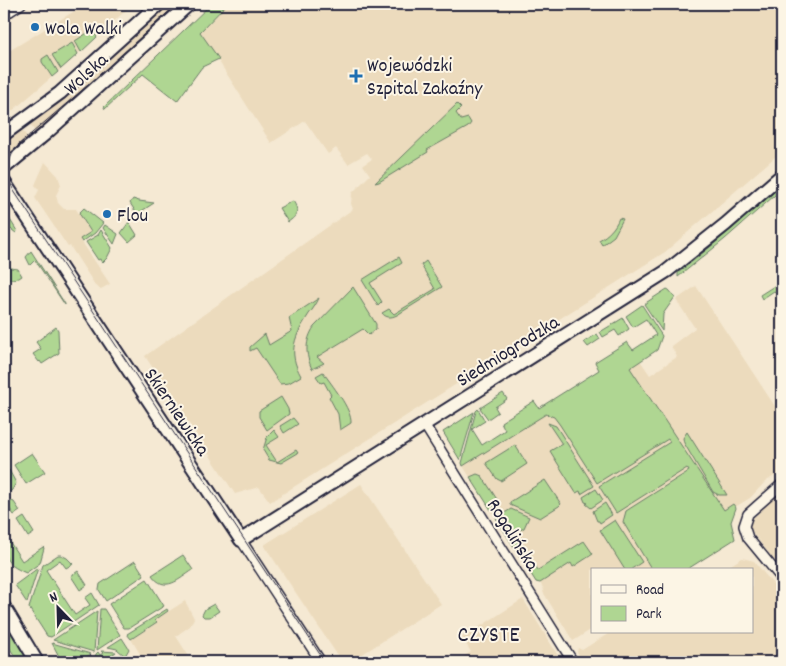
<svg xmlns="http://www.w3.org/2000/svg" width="786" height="666" viewBox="0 0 786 666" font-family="Dekko,sans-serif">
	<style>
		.built { fill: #ecdbbd }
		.green { fill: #afd692; stroke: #687c66 }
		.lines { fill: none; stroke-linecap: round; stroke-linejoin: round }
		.street-casing { stroke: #22223b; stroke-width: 12 }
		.secondary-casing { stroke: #22223b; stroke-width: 16 }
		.street { stroke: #fcf5e5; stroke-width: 9 }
		.secondary { stroke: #fcf5e5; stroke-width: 12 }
		.tram { stroke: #22223b; stroke-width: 1 }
		.poi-dot { fill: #1f6fb2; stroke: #fcf5e5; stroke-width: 2 }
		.labels { text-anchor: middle; stroke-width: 4; stroke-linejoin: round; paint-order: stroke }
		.poi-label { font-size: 20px; fill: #22223b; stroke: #fcf5e5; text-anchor: start }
		.street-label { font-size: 20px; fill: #22223b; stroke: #fcf5e5 }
		.quarter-label { font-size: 22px; letter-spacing: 1px; fill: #22223b; stroke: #fcf5e5 }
	</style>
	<rect width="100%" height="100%" fill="#f5e9d3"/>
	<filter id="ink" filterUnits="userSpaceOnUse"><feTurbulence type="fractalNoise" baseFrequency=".02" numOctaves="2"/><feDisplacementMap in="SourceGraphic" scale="10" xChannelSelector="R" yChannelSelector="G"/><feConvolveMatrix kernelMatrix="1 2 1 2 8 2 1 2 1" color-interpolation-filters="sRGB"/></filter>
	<g filter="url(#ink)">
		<path class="built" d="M86,4H133L52,77L4,118V54Z
			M166,4H180L37,134L28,122Z
			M227,4H782V151L665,252L270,502L259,487L235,494L145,356L353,209L351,204L352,193L370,175L363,165L372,159L367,153L348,164L336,148L328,154L305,121L271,143L200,32Z
			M20,128L30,140L4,162V140Z
			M45,162L58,176L61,185L56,195L58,203L64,209H76L91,232L80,239L110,284L101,289L95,285L70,246L68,247L35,198L39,190L35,185Z
			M696,286L782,417V471L765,482L750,498L735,507L731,522L735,539L686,570H592V629L573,641L543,592L544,590L542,586L540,583L536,582L463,466L637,356L650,375L677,357L671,346L695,328L676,300Z
			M361,484L441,604L350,662H342L264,545Z
			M782,491V570L753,533L750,526L751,520Z
			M742,558L754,561L782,595V662H583L577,652L578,648L582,650L611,632H752V570H723Z
			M523,599L562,662H455L471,652L462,637L467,635Z
			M185,601L194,618L190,626L176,636L188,655L177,662H145L131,639L156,623L155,620Z"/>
		<path class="green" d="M211,4H227L200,32L219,59L202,67L177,101L143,74L105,109L104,107Z
			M92,30L97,37L81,52L75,41Z
			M72,43L78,54L61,69L52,55Z
			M48,55L58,72L52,77L42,62V59Z
			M457,104L461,108L456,113L461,120L468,118L471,123L468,127L427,150L428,152L379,182L375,183Z
			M782,185V189L725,239L678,277V273L715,243Z
			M133,199L139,201L154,203L137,214L130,203Z
			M293,201C300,211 297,216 288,222L279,208Z
			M84,208L103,223L95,233L82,242L80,239L91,232L79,213Z
			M4,210L17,231L16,233L4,224Z
			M619,218L623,219L614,236L602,245L599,240C608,235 615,228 619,218Z
			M129,222L137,235L129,242L121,233Z
			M105,225L118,234L114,244L103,228Z
			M101,230L112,248L107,258L102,263L100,259L98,260L86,242L98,235Z
			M31,251L65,304V305L35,260L30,265L26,257Z
			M399,257L402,263L370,283L382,302L378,306L362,280Z
			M426,261L442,287L397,315C391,318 386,318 382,313L389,309L394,314L435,289L421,265Z
			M7,265L11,268L18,269L22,276L19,278L4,280V267Z
			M782,281V292L778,295L774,291L762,299L760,295Z
			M353,287L376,324V329L369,335L363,329L317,357L324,363L312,369C305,354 305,341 314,327Z
			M667,289L669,290L675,297L663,314L662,331L644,304Z
			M319,298C317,303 313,309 309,314C295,336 287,351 301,376L289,383L280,384L256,348L250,351V347L265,334L269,345L292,331L289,318Z
			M642,305L662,336L657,350L630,368L724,510L733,504L736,508L731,522L735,539L686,570H652L623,522L626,511L689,471L687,468L616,513L599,486L670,442L668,439L597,483L560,425L554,417L546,414L463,466L462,463L476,411L478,409L485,421L472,429L482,445L505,430L501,422L534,401L539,408L599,370L595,362L627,342L633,350L656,335L646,319L633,327L626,316Z
			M623,318L629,329L619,336L615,330L603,337L600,332Z
			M56,327L58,330L59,353L42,364L40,361L39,362L33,354L41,349L36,342Z
			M597,334L600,339L588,347L584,342Z
			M323,372C331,384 352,409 351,423L340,430L338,414L329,397L331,395L324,382L321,383L316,376Z
			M503,393L507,399L495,407L498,412L488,419L480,408Z
			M281,397L288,409L289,414L267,430L259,417V411Z
			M474,412L460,460L443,432Z
			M293,418L298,424L284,433L280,426Z
			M548,423L556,426L594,486L581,494L580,491L576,493L550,451L562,444Z
			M274,430L279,437L266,445L277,462L296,450L298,453L281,463L269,460L263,450L267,437Z
			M687,432L727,495H719L713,492L684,443L683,438Z
			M515,445L527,464L501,481L497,479L486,463Z
			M32,453L45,472L26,484L14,465Z
			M9,470L16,483L12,490L4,496V485L9,482L4,474Z
			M477,474L482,476L498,501L491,510L470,477Z
			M545,480L561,504L559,506L540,518L510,505V502Z
			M596,489L603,500L591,508L586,504L588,503L585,502L583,497Z
			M8,499L14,502L20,511L14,515L8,506L4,509V500Z
			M605,503L612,515L600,523L599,521H597L593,511Z
			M511,509L529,517L524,528L515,533L522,544C519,550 523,555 528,559H531L538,570L584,541L593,554L573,567L571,563L540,583L536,582L496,518Z
			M24,517L34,533L28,537L18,521Z
			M615,520L642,562L630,570H625L600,530Z
			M4,533L22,561L43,547L44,548L40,563L26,573C3,563 4,557 4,533Z
			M58,555H61L67,558L73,564L66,568L60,560L46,570L75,615L90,605L85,598L92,593L99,605L51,637L47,636L29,608L43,565Z
			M183,555L193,570C179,579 165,594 152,575Z
			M135,561L144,575L106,601L99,590L100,584Z
			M38,568L27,603L15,585Z
			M78,571L87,585L80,590L71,576Z
			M147,579L164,606L129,628H124L109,604Z
			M214,604L219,611L210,617H204L202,615L205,609Z
			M100,609H104L120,635L97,650Z
			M167,609L168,611L155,620L157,622L131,639L127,634Z
			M97,611L94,652L53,640Z
			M4,619L5,621L29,662H19L4,640Z
			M122,638L129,649L125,656L117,649L108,647Z
			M52,643L91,654L78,662H62Z
			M101,651L116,652L102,662H94L96,654L98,652L100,655L103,653Z"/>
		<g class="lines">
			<defs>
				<path id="street" d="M4,15L21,4
					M424,424L573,662
					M782,484L748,514L744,526L748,538L782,579
					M241,540L321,662"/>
				<path id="secondary" d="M4,134L60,93L159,4
					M4,168L45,134L189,4
					M4,182L241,540L667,271L726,224L782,175
					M4,607L37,662"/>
			</defs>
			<use href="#street" class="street-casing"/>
			<use href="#secondary" class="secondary-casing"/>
			<use href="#street" class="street"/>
			<use href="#secondary" class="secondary"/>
			<path class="tram" d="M23,141C7,155 4,172 14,191L325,662
				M18,145L94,80L177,4"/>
		</g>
	</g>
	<g class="poi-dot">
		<circle cx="35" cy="27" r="5"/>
		<path d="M353.5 68.5h5v5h5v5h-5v5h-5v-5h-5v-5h5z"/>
		<circle cx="107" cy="214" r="5"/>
	</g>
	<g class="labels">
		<g class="poi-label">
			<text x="45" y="34">Wola Walki</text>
			<text x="367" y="71">Wojewódzki<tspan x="367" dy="23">Szpital Zakaźny</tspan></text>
			<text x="117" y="221">Flou</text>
		</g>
		<g class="street-label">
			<text transform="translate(85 73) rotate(-42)" y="7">Wolska</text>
			<text transform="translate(507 350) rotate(-32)" y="7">Siedmiogrodzka</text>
			<text transform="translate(178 411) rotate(56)" y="7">Skierniewicka</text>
			<text transform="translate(514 534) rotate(58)" y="7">Rogalińska</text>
		</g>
		<g class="quarter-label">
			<text x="489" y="641">CZYSTE</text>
		</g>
	</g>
	<rect width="786" height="666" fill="none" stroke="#fcf5e5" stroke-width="20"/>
	<rect x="10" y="10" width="766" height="646" fill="none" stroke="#22223b" stroke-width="2" filter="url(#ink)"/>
	<rect x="591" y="568" width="162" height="65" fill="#fcf5e5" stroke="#a5a1a1"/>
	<rect x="601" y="585" width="25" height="8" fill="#fcf5e5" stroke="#a5a1a1"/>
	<text x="636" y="594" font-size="15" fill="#22223b">Road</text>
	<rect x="601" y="606" width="25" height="15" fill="#afd692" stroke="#a5a1a1"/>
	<text x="636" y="618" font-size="15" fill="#22223b">Park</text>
	<g transform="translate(58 608) rotate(337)" stroke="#fcf5e5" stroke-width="4" paint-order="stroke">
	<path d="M0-4L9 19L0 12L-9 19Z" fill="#22223b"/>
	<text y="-8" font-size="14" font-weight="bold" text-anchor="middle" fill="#22223b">N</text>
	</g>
</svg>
